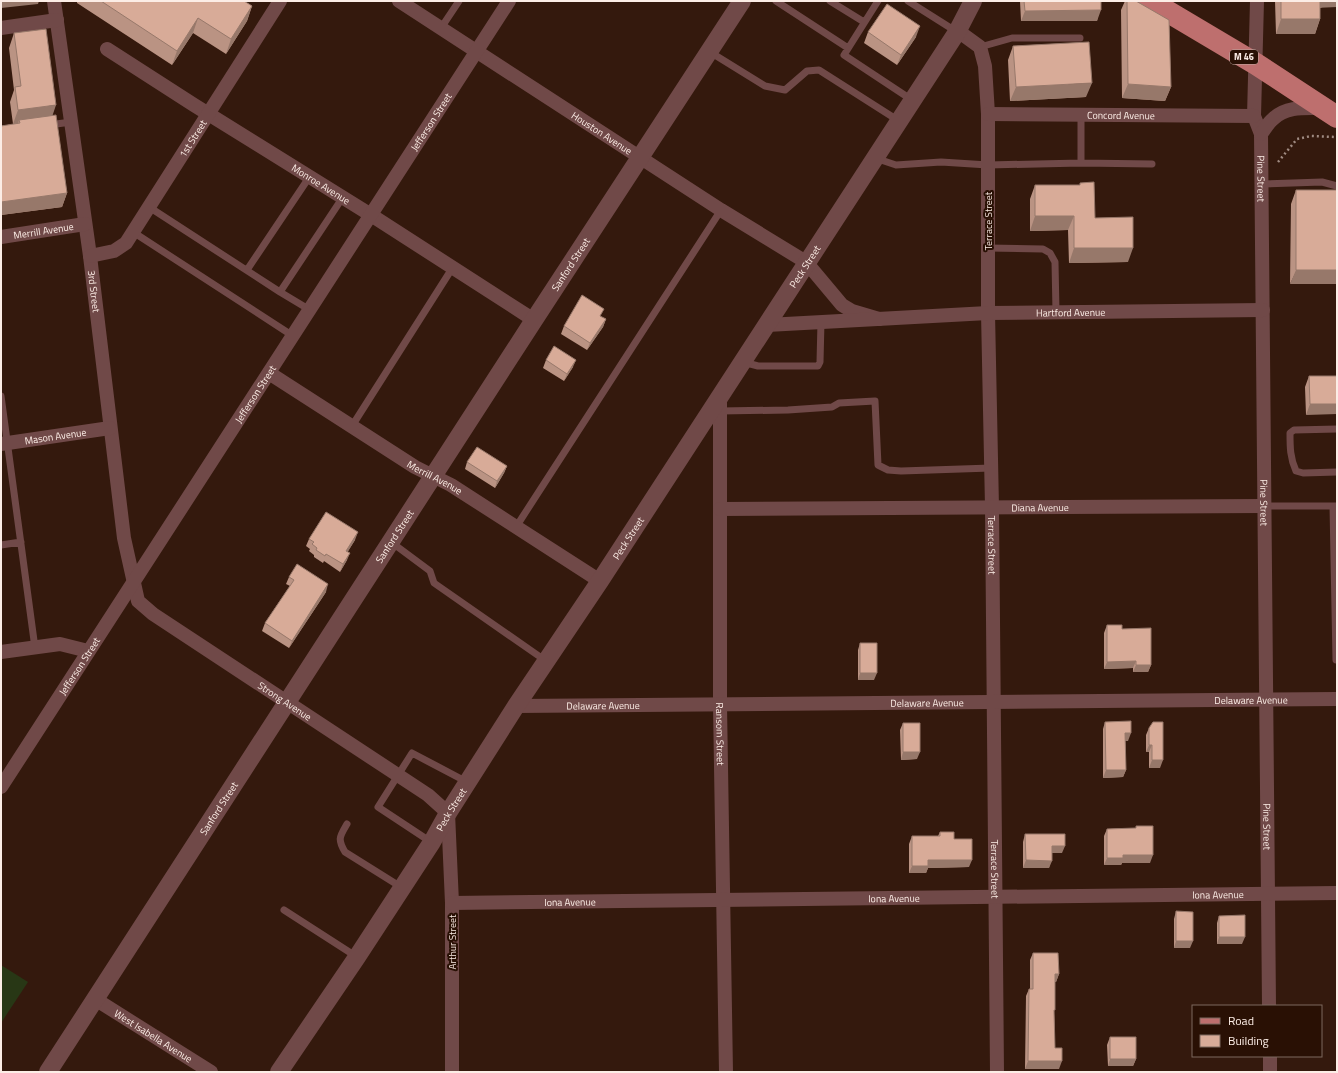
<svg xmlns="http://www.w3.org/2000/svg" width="1338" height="1073" viewBox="0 0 1338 1073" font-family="'Titillium Web',sans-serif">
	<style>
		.green { fill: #283715 }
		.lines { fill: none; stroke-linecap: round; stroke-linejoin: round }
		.path { stroke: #9f8a81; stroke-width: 2.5; stroke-dasharray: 2 3; stroke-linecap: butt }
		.service { stroke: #704948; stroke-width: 7 }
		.minor { stroke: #704948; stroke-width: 14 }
		.tertiary { stroke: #704948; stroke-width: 18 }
		.primary { stroke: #be6f6e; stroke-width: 22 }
		.wall { fill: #ba9383 }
		.shaded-wall { fill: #97786a }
		.building { fill: #d8ab98; stroke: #97786a }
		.labels { text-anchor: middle; stroke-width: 4; stroke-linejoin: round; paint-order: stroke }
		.shield { fill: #291004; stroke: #bdaba2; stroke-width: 1 }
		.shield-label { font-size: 9px; font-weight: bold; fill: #fcede6 }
		.street-label { font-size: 10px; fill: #fcede6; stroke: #291004 }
	</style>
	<rect width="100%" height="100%" fill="#34190d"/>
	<path class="green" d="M1,965L28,982L1,1023Z"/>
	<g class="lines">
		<path class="path" d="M1278,162L1297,139L1311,136L1336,137"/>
		<path class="service" d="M776,1L848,48
			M830,1L864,22
			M878,1L844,55L912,100
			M908,1L957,32
			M441,28L459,1
			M980,47L1012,38H1080
			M710,52L765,86L785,90L807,71L819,70L899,121
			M49,125L71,122
			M875,158L896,165L941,162L988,165L1081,163V114
			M1081,163L1152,164
			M1261,184L1322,182L1337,186
			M149,207L280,292L310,310
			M133,232L293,336
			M988,248L1043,249L1050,253L1055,262L1056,312
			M247,270L310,176
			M280,292L343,197
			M743,362L758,366H818L820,362L821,322
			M1,396L35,648
			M720,411L788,410L832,407L839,403L875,401L878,465L888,470L901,471L991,468
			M352,426L453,267
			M1337,429L1294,430L1290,433C1290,447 1290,458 1296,471L1303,473L1337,472
			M1264,506H1337
			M1333,506L1336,660H1337
			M516,527L721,210
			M391,542L430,571L434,583L546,661
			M1,545L21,542
			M347,824C340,836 337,839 345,852L401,887
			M431,842L378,807L412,753L467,782
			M284,910L357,957"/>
		<g class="minor">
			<path id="s1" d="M54,1L90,256L124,538L138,601L153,614L428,795L448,813L452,903V1072"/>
			<path id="s2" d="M399,1L721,210L806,262L842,305L852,311L879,319"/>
			<path id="s3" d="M1257,1L1254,116L1261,134L1269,1006"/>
			<path d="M1,28L57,20"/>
			<path id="s4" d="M958,31L980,47L985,66L988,114V313L992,507L997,1072"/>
			<path id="s5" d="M107,49L194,105L371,215L534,320"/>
			<path id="s6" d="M988,114L1254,116"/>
			<path d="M1261,134C1265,129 1268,123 1273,119C1286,106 1305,108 1322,108"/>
			<path id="s7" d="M1,237L85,224"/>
			<path id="s8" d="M90,256L114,251L126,243L280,1"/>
			<path id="s9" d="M767,325L988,313L1263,310"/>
			<path id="s10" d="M269,373L415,467L451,485L600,581"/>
			<path id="s11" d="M720,396V705L726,1072"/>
			<path id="s12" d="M1,444L110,428"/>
			<path id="s13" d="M720,509L1263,506"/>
			<path d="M1,652L60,644L88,651"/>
			<path id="s14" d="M516,706L1337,699"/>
			<path id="s15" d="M1,787L509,1"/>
			<path id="s16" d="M452,903L1337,893"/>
			<path id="s17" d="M95,999L211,1072"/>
			<path d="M1270,1056V1072"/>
		</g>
		<g class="tertiary">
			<path id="s18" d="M48,1072L534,320L742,1"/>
			<path id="s19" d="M279,1072L357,957L432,842L448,813L516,706L600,581L957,32L973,1"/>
		</g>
		<path class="primary" d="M1150,1L1256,64L1337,117"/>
	</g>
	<path class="wall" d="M77,1H244L252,6L247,21L226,54L193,33L172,65L77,3Z
		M1020,1H1101L1097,21H1021Z
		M1125,1H1136L1171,87L1165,101L1122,98L1121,10Z
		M1275,1H1337L1320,8V19L1315,34H1276Z
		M868,32L916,37L897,65L864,43Z
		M14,33L52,116L67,193L62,207L1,215V126L13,124L10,102L14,90L9,48Z
		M1013,46L1086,97L1010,101L1008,60Z
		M1080,183L1095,218L1128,262L1069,263L1068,230L1030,231V199L1035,185H1080Z
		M1296,190H1337L1290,284L1291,204Z
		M601,317L606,319L603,327L587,350L561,334L564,326Z
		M546,360L573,367L564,381L543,368Z
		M1309,376H1337L1306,415L1305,387Z
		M467,462L507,466L504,473L495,488L465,469Z
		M309,539L355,540L348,551L347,560L340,572L324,561L323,563L314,557V555L309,551L310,549L306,546Z
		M289,577L326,592L289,648L262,631L265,623L290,586L286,584Z
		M1107,625L1122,629L1151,665L1148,672H1133V668L1104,669V633Z
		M860,643L874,680H858V650Z
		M1105,722L1128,741H1125L1126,770L1123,777L1103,778V729Z
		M903,723L917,759L901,760L900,730Z
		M1149,728L1160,768H1149V752H1146V735Z
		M1136,826L1150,863H1122L1121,865H1104V836L1107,829L1136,828Z
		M940,832L954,839L969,867L928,868L926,873H909V844L912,836H938Z
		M1025,834L1062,853H1052L1049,868H1023V842Z
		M1176,911L1190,948H1174V919Z
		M1219,916L1242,944H1217V923Z
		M1033,953L1059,974L1056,982H1055L1054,1014L1055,1048L1059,1069H1025L1026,996L1029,989H1030V960Z
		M1110,1037L1136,1059L1133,1066H1108L1107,1045Z"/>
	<path class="shaded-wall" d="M1,1H39L38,4L1,8Z
		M1317,1H1337V7L1315,8Z
		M252,6L247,21L226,54L231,39Z
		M1101,10L1097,21H1021L1025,11Z
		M198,18L193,33L172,65L177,51Z
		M1281,19H1320L1315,34H1276Z
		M920,26L916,37L897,65L901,55Z
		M1092,83L1086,97L1010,101L1016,87Z
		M1128,84L1171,87L1165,101L1122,98Z
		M56,105L51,120H19L18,124H13L18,110Z
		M67,193L62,207L1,215V202Z
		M1035,216H1074L1068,230L1030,231Z
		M1074,248H1133L1128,262L1069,263Z
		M1296,270H1337V284H1290Z
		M606,319L603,327L587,350L590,343Z
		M576,360L573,367L564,381L567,374Z
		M1310,404H1337V414L1306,415Z
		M507,466L504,473L495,488L497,481Z
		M358,532L355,540L344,558L346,551Z
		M350,553L347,560L340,572L343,564Z
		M328,584L326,592L289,648L292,641Z
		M1136,661L1133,668L1104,669L1107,662Z
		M1136,665H1151L1148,672H1133Z
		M860,673H877L874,680H858Z
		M1125,733H1131L1128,741H1123Z
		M1149,745H1152L1149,752H1146Z
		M903,752H920L917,759L901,760Z
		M1152,760H1163L1160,768H1149Z
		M1106,770H1126L1123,777L1103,778Z
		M1052,846H1065L1062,853H1049Z
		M1123,855H1153L1150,863H1122L1121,865H1104L1107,858Z
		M928,860H972L969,867L928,868L926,873H909L912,866Z
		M1026,860L1052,861L1049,868H1023Z
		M1219,937H1245L1242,944H1217Z
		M1176,941H1193L1190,948H1174Z
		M1055,974H1059L1056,982H1052Z
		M1110,1059H1136L1133,1066H1108Z
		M1028,1061H1062L1059,1069H1025Z"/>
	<path class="building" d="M101,1H244L252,6L231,39L198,18L177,51Z
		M1024,1H1101V10L1025,11Z
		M1127,1H1136L1169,20L1171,87L1128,84Z
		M1281,1H1320V19H1281Z
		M887,4L920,26L901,55L868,32Z
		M46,29L56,105L18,110L15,87L21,86L14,33Z
		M1089,42L1092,83L1016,87L1013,46Z
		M56,115L67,193L1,202V126L20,123L19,120Z
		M1094,182L1095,218L1133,217V248H1074V216H1035V185H1080V183Z
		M1296,190H1337V270H1296Z
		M582,295L604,309L600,316L606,319L590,343L564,326Z
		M554,346L576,360L567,374L546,360Z
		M1309,376H1337V404H1310Z
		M477,447L507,466L497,481L467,462Z
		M326,512L358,532L346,551L350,553L343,564L326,554L325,556L316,550L317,548L312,544L314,542L309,539Z
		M297,564L328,584L292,641L265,623L294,580L289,577Z
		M1107,625H1122V629L1151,628V665H1136V661L1107,662Z
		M860,643H877V673H860Z
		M1131,721V733H1125L1126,770H1106L1105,722Z
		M1153,722H1163V760H1152V745H1149V728Z
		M903,723H920V752H903Z
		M1136,826H1153V855H1123V858H1107V829L1136,828Z
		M940,832H954V839H972V860H928V866H912V836H940Z
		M1025,834H1065V846H1052V861L1026,860Z
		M1176,911L1193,912V941H1176Z
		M1245,915V937H1219V916Z
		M1033,953H1058L1059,974H1055V1010H1054L1055,1048H1062V1061H1028L1029,989H1033Z
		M1110,1037H1136V1059H1110Z"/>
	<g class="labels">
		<rect class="shield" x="1230" y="50" width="28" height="14" rx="3"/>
		<g class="shield-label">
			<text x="1244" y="60">M 46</text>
		</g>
		<g class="street-label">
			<text dy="4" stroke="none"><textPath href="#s6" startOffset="133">Concord Avenue</textPath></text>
			<text dy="4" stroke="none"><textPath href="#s15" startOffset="792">Jefferson Street</textPath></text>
			<text dy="4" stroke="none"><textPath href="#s2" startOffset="242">Houston Avenue</textPath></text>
			<text dy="4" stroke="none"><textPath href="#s8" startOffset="163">1st Street</textPath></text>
			<text dy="4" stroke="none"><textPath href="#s3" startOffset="179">Pine Street</textPath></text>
			<text dy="4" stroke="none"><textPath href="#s5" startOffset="253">Monroe Avenue</textPath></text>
			<text transform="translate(988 221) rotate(-90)" y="4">Terrace Street</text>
			<text dy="4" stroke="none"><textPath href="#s7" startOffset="43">Merrill Avenue</textPath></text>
			<text dy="4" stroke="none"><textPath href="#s18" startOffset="962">Sanford Street</textPath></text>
			<text dy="4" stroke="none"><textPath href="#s19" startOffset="962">Peck Street</textPath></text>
			<text dy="4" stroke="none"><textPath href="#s1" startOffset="293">3rd Street</textPath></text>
			<text dy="4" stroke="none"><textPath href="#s9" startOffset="304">Hartford Avenue</textPath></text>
			<text dy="4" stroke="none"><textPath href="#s15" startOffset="468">Jefferson Street</textPath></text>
			<text dy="4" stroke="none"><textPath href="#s12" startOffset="55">Mason Avenue</textPath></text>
			<text dy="4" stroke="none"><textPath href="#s10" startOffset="196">Merrill Avenue</textPath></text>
			<text dy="4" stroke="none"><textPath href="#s3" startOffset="503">Pine Street</textPath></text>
			<text dy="4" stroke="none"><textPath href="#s13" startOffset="320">Diana Avenue</textPath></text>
			<text dy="4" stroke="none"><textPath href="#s18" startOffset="638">Sanford Street</textPath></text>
			<text dy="4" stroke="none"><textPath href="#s19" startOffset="638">Peck Street</textPath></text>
			<text dy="4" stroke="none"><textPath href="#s4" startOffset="526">Terrace Street</textPath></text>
			<text dy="4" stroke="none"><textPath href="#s15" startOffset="144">Jefferson Street</textPath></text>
			<text dy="4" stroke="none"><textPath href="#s14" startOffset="735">Delaware Avenue</textPath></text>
			<text dy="4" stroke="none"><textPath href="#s1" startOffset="784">Strong Avenue</textPath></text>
			<text dy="4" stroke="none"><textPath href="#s14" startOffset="411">Delaware Avenue</textPath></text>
			<text dy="4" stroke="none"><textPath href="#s14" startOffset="87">Delaware Avenue</textPath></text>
			<text dy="4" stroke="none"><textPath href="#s11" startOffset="338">Ransom Street</textPath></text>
			<text dy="4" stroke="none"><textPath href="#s18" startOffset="314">Sanford Street</textPath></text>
			<text dy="4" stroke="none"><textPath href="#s19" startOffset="314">Peck Street</textPath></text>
			<text dy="4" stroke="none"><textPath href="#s3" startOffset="827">Pine Street</textPath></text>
			<text dy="4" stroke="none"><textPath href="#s4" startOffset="850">Terrace Street</textPath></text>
			<text dy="4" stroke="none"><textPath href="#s16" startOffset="766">Iona Avenue</textPath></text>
			<text dy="4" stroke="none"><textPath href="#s16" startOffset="442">Iona Avenue</textPath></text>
			<text dy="4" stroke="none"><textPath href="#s16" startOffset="118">Iona Avenue</textPath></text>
			<text transform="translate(452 942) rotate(-90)" y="4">Arthur Street</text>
			<text dy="4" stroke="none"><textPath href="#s17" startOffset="69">West Isabella Avenue</textPath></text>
		</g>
	</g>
	<rect width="1338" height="1073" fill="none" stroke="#fcede6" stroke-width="4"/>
	<rect x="1192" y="1005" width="130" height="52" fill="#291004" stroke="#7d685e"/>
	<rect x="1200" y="1018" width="20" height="6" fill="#be6f6e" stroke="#7d685e"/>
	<text x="1228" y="1025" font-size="12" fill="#fcede6">Road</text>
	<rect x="1200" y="1035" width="20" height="12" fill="#d8ab98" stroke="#7d685e"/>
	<text x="1228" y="1045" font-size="12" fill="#fcede6">Building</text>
</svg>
